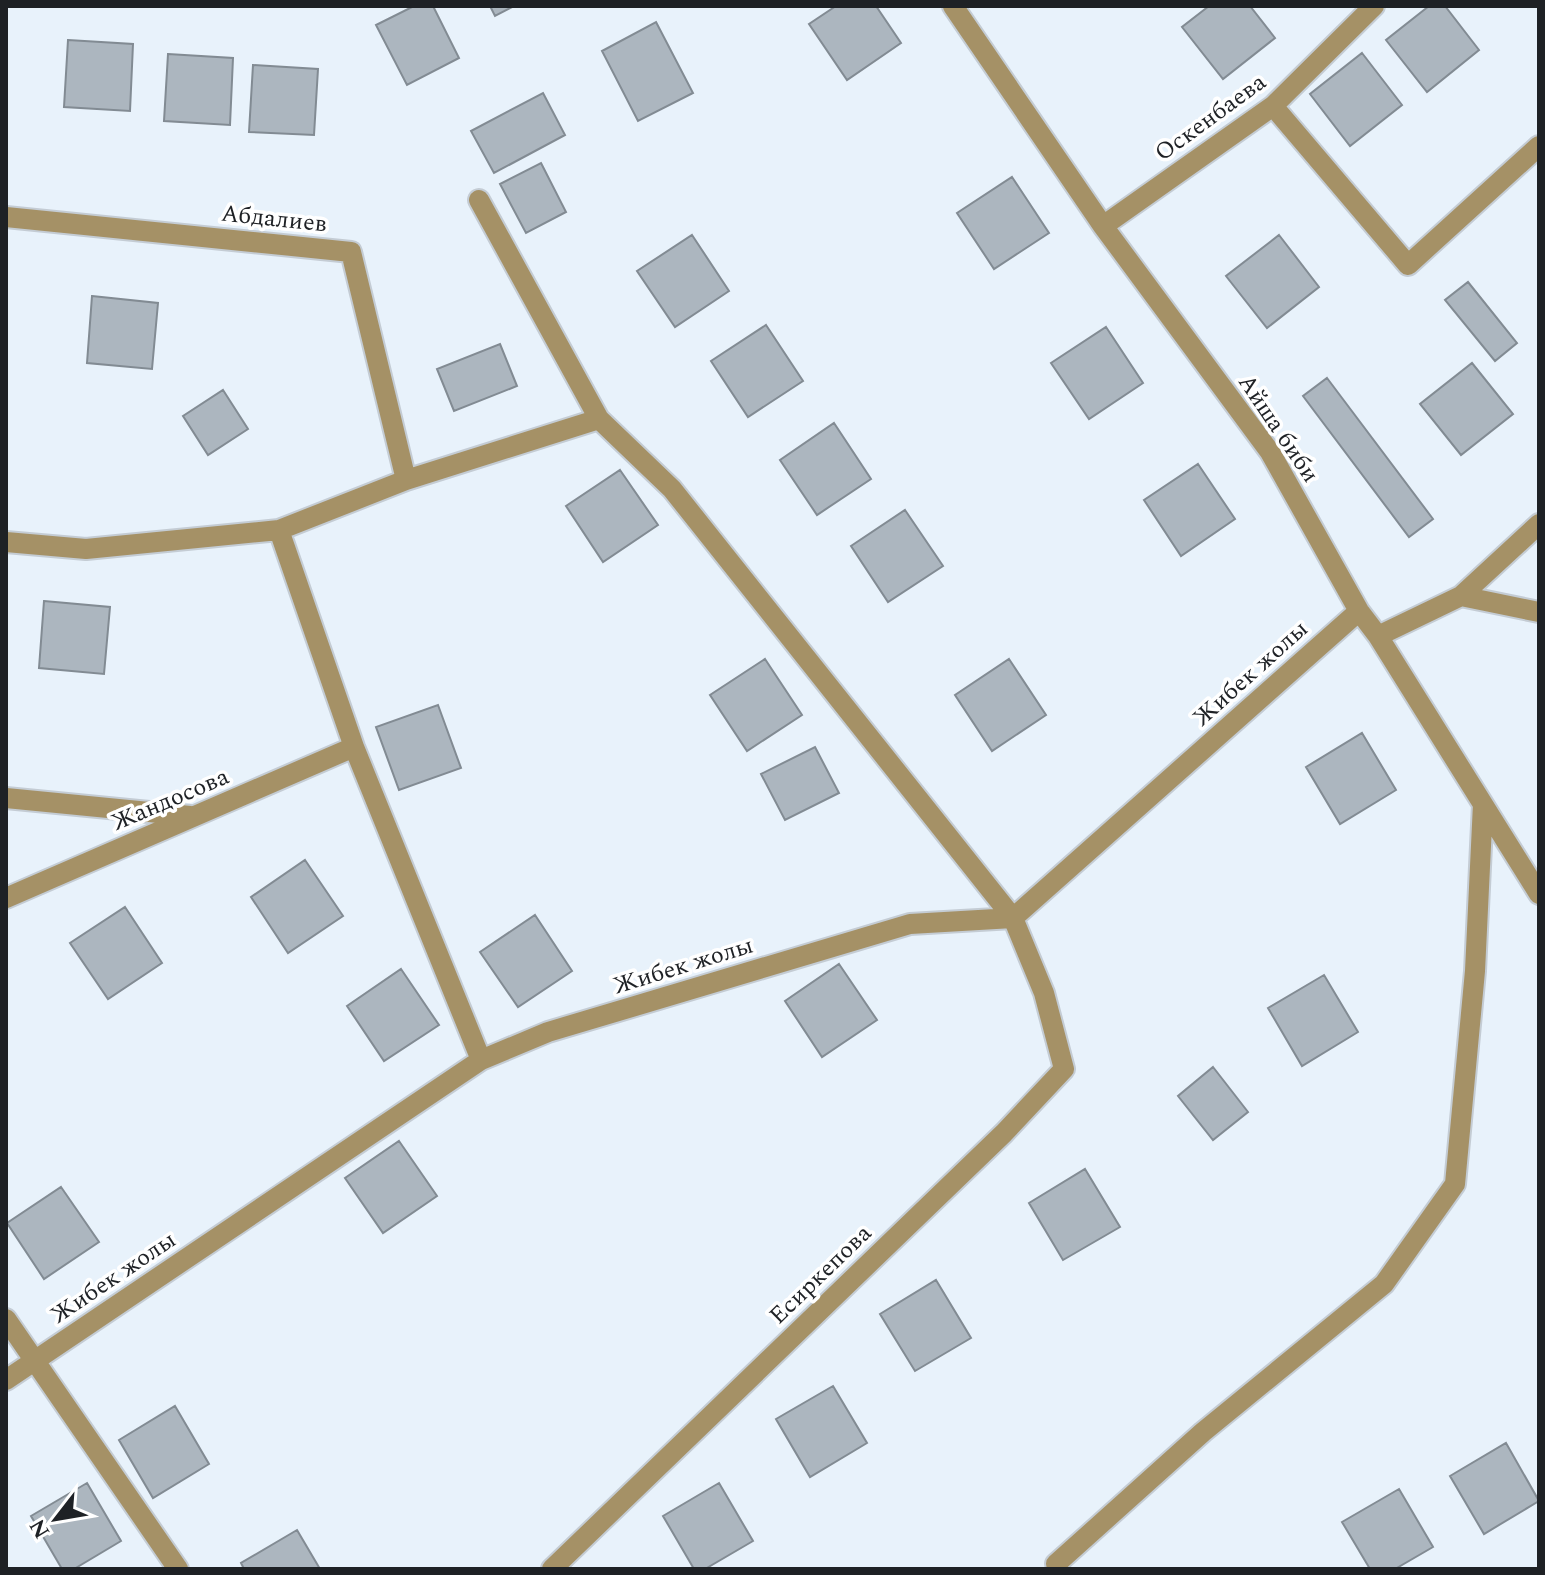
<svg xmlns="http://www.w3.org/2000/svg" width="1545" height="1575" viewBox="0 0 1545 1575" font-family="Spectral,serif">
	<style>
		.building { fill: #acb6bf; stroke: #828b93; stroke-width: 2 }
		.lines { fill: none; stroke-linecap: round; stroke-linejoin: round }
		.minor-casing { stroke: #c4ccd4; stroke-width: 24 }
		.minor { stroke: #a59166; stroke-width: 20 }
		.labels { text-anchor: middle; stroke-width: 7; stroke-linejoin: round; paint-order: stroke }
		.street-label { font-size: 24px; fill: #1e2125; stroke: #fff }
	</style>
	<rect width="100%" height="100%" fill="#e8f2fb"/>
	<path class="building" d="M414,6H433L459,58L407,85L376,25Z
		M490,6H514L495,16Z
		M836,6H876L901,43L847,80L809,24Z
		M1209,6H1250L1275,38L1223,79L1182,27Z
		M1429,6H1445L1479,50L1427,92L1386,40Z
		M656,22L693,93L638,121L602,51Z
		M68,40L133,44L130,111L64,107Z
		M1362,53L1402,105L1350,146L1310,94Z
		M168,54L233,58L230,125L164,121Z
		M253,65L318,69L314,135L249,132Z
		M543,93L565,135L494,173L471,131Z
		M541,163L566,212L526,233L500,184Z
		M1012,177L1049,233L994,269L957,213Z
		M692,235L729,291L675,327L637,271Z
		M1279,235L1319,287L1267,328L1226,276Z
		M1468,282L1517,343L1495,361L1445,300Z
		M92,296L158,303L152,369L87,363Z
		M766,325L803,381L748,417L711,361Z
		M1106,327L1143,383L1089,419L1051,363Z
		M500,344L517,386L454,411L437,369Z
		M1472,363L1513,414L1461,455L1420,404Z
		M1327,378L1433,519L1409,537L1303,396Z
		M223,390L248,429L208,455L183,416Z
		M834,423L871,479L817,515L780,460Z
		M1198,464L1235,519L1181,556L1144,500Z
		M620,470L658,525L603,562L566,506Z
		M905,510L943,566L888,602L851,546Z
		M44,601L110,607L104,674L39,668Z
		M765,659L802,715L747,751L710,695Z
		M1009,659L1046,715L992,751L955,695Z
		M438,705L461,768L399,790L376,727Z
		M1362,733L1396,790L1340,824L1306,767Z
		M815,747L839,793L785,820L761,774Z
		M305,860L343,916L288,953L251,897Z
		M125,907L162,963L108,999L70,943Z
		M535,915L572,971L518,1007L480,952Z
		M839,964L877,1020L822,1057L785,1001Z
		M401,969L439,1025L384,1061L347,1006Z
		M1324,975L1358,1032L1302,1066L1268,1008Z
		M1213,1067L1248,1112L1213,1140L1178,1096Z
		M399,1141L437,1196L383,1233L345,1178Z
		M1085,1169L1120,1227L1063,1260L1029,1203Z
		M61,1187L99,1242L44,1279L7,1223Z
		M936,1280L971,1338L915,1371L880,1314Z
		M833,1386L867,1443L810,1477L776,1419Z
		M175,1406L209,1464L153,1498L119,1440Z
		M1506,1443L1539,1501L1484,1534L1450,1476Z
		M87,1483L121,1541L74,1569H62L31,1516Z
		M719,1483L753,1541L705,1569H694L663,1516Z
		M1399,1489L1433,1547L1395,1569H1370L1342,1522Z
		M297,1530L320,1569H244L241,1563Z"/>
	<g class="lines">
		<defs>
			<path id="minor" d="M953,6L1103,226L1270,452L1359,611L1378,636L1539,894
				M1273,106L1408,265L1539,146
				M479,200L599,419L672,489L1013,918L1044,993L1064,1069L1004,1133L552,1569
				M6,217L351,252L406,480
				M1103,226L1273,106L1374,6
				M279,530L354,747L481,1060
				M6,542L86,549L279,530L406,480L599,419
				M1461,596L1539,612
				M1378,636L1461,596L1539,524
				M6,798L190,816
				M6,898L354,747
				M6,1319L178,1569
				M6,1380L481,1060L548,1032L910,924L1013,918L1359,611
				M1056,1564L1203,1432L1384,1284L1455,1184L1475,971L1483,804"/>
		</defs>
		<use href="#minor" class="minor-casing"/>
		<use href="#minor" class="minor"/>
	</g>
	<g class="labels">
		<g class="street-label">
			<text transform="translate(1210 117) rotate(-36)" y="8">Оскенбаева</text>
			<text transform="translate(274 218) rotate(6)" y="8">Абдалиев</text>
			<text transform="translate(1279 428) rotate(56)" y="8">Айша биби</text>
			<text transform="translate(1250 673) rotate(-42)" y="8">Жибек жолы</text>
			<text transform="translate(170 799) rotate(-23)" y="8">Жандосова</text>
			<text transform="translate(683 965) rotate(-17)" y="8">Жибек жолы</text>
			<text transform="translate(820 1274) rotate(-44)" y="8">Есиркепова</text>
			<text transform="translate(113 1277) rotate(-34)" y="8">Жибек жолы</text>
		</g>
	</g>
	<rect width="1545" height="1575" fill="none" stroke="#1e2125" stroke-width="16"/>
	<g transform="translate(56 1519) rotate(239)" stroke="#ffffff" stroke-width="6" paint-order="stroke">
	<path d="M0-6L14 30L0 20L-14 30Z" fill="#1e2125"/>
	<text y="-12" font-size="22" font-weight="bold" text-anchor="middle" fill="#1e2125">N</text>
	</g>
</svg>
